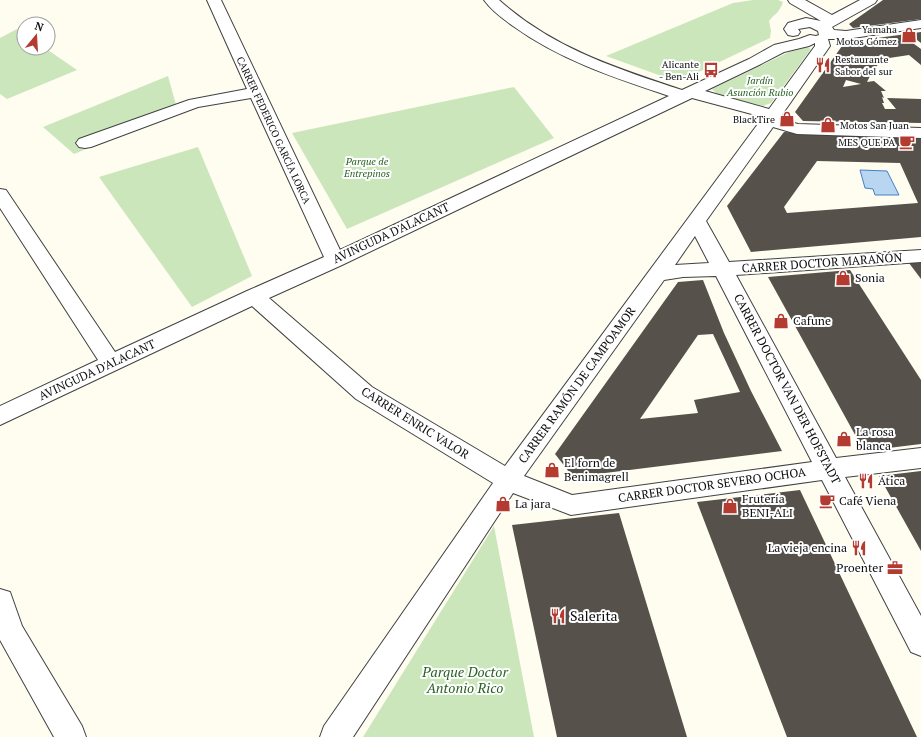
<svg xmlns="http://www.w3.org/2000/svg" width="921" height="737" viewBox="0 0 921 737" font-family="'PT Serif',serif">
	<style>
		.green { fill: #cce6bc }
		.water { fill: #b8d5f1; stroke: #4580c3 }
		.building { fill: #56514b; fill-rule: evenodd }
		.lines { fill: none; stroke-linecap: round; stroke-linejoin: round }
		.minor-casing { stroke: #414141; stroke-width: 2 }
		.minor { fill: #fff; fill-rule: evenodd }
		.labels { text-anchor: middle; stroke-width: 4; stroke-linejoin: round; paint-order: stroke }
		.far-poi-label { font-size: 10px; fill: #0e0e0e; stroke: #fff; text-anchor: end }
		.far-park-label { font-size: 10px; font-style: italic; fill: #286123; stroke: #fff }
		.far-street-label { font-size: 10px; fill: #0e0e0e; stroke: #fff }
		.street-label { font-size: 12px; fill: #0e0e0e; stroke: #fff }
		.poi-label { font-size: 12px; fill: #0e0e0e; stroke: #fff; text-anchor: start }
		.near-poi-label { font-size: 14px; fill: #0e0e0e; stroke: #fff; text-anchor: start }
		.near-park-label { font-size: 14px; font-style: italic; fill: #286123; stroke: #fff }
	</style>
	<rect width="100%" height="100%" fill="#fefdf0"/>
	<path class="green" d="M753,0H778L783,2C778,15 776,12 769,21L771,31L770,38L682,80L667,78L606,56L733,3Z
		M17,29L24,33V48H45L77,70L7,99L0,94V38Z
		M807,47L811,49L771,103L763,106L717,94L712,89L789,52Z
		M168,76L178,112L74,154L43,127Z
		M514,87L554,138L347,229L292,133Z
		M198,147L252,276L192,307L99,177Z
		M494,526L534,737H363Z"/>
	<path class="water" d="M860,170L887,171L899,195H875L873,189L865,188Z"/>
	<path class="building" d="M883,0H921V19L853,28L849,24Z
		M921,32V43L917,40L910,41L921,49V65L909,55L876,60L879,63L871,74L867,82L874,81L886,91H881L884,98L882,97L884,103H882L885,109H896L887,98L921,99V123L803,121L795,112L842,46L848,42ZM846,80L861,84L843,87Z
		M784,132L921,138V237L751,252L727,206ZM817,161L900,163L918,203L787,213L784,207Z
		M921,262V279L909,263Z
		M850,270L921,380V444L864,451L768,277Z
		M703,280L724,333L751,391L782,451L573,477L555,454L678,282ZM713,334L740,392L694,400L698,413L640,419L698,335Z
		M921,471V551L879,476Z
		M800,490L917,737H787L697,502Z
		M619,513L687,737H557L512,525Z"/>
	<g class="lines">
		<defs>
			<path id="minor" d="M207,0H221L340,250L669,96C615,78 560,60 513,26C503,19 491,10 484,0H499C553,48 615,68 682,90L749,59L774,45L799,39L810,35L816,36L819,35L818,31L810,27L798,29L800,32L798,35L793,36L788,35L784,29L788,23L806,18L821,21L790,3L788,0H805L832,15L860,0H877L875,3L832,27L834,30L846,31L921,20V28L846,39H828L830,46L779,119L798,124L921,128V138L797,134L773,127L706,221L729,262L921,250V262L736,275L836,458L921,448V468L845,477L921,616V656L911,652L822,480L571,515L513,493L353,737H320L324,726L493,483L356,399L252,306L0,425V406L98,360L0,208V189L6,190L115,352L247,291L324,257L251,98L198,107L91,147L85,148L79,147L76,143L79,139L189,100L247,89ZM815,43V46L769,109L705,91L759,65L784,52L809,46ZM692,98L763,117L505,466L372,387L269,298L342,265ZM695,236L709,263L675,265ZM716,276L812,462L572,495L524,476L664,280L683,277Z
				M0,589L10,592L22,626L82,726L86,737H54L0,640Z"/>
		</defs>
		<use href="#minor" class="minor-casing"/>
		<use href="#minor" class="minor"/>
	</g>
	<defs>
		<symbol id="shop-bare" viewBox="-9 -9 18 18"><path d="M-5-2.5h2.3a2.7 3.5 0 0 1 5.4 0H5L5.5 6h-11ZM-1.5-2.5h3a1.5 2.3 0 0 0-3 0Z" fill="#b33b30" stroke="#fff" stroke-width="2.5" paint-order="stroke"/></symbol>
		<symbol id="restaurant-bare" viewBox="-9 -9 18 18"><path d="M-5-6h1v4h1v-4h1v4h1v-4h1v5L-1.5 .5V6h-2V.5L-5-1ZM5-6V6H3V1.5H1.5Q1.5-4 5-6Z" fill="#b33b30" stroke="#fff" stroke-width="2.5" paint-order="stroke"/></symbol>
		<symbol id="bus-bare" viewBox="-9 -9 18 18"><path d="M-5-6H5V4H4V6H2V4H-2V6H-4V4H-5ZM-3.5-4V0h7V-4ZM-3.5 1.2v1.5H-2V1.2ZM2 1.2v1.5H3.5V1.2Z" fill="#b33b30" stroke="#fff" stroke-width="2.5" paint-order="stroke"/></symbol>
		<symbol id="cafe-bare" viewBox="-9 -9 18 18"><path d="M-5.5-4.5H6V0H3Q3 3.5 0 3.5H-2.5Q-5.5 3.5-5.5 0ZM3-3.2v2h1.7v-2ZM-6 4.5H4V6H-6Z" fill="#b33b30" stroke="#fff" stroke-width="2.5" paint-order="stroke"/></symbol>
		<symbol id="office-bare" viewBox="-9 -9 18 18"><path d="M-6-3h4V-5.5h4V-3h4V5H-6ZM-1-4.5V-3h2v-1.5ZM-6 0V1H6V0Z" fill="#b33b30" stroke="#fff" stroke-width="2.5" paint-order="stroke"/></symbol>
	</defs>
	<g fill-rule="evenodd">
		<use href="#shop-bare" x="898" y="24" width="22" height="22"/>
		<use href="#restaurant-bare" x="812" y="54" width="22" height="22"/>
		<use href="#bus-bare" x="700" y="59" width="22" height="22"/>
		<use href="#shop-bare" x="776" y="108" width="22" height="22"/>
		<use href="#shop-bare" x="817" y="114" width="22" height="22"/>
		<use href="#cafe-bare" x="896" y="131" width="22" height="22"/>
		<use href="#shop-bare" x="832" y="267" width="22" height="22"/>
		<use href="#shop-bare" x="770" y="310" width="22" height="22"/>
		<use href="#shop-bare" x="833" y="428" width="22" height="22"/>
		<use href="#shop-bare" x="541" y="459" width="22" height="22"/>
		<use href="#restaurant-bare" x="855" y="470" width="22" height="22"/>
		<use href="#cafe-bare" x="816" y="490" width="22" height="22"/>
		<use href="#shop-bare" x="492" y="493" width="22" height="22"/>
		<use href="#shop-bare" x="719" y="495" width="22" height="22"/>
		<use href="#restaurant-bare" x="848" y="537" width="22" height="22"/>
		<use href="#office-bare" x="884" y="557" width="22" height="22"/>
		<use href="#restaurant-bare" x="547" y="605" width="22" height="22"/>
	</g>
	<g class="labels">
		<g class="far-poi-label">
			<text x="897" y="33">Yamaha<tspan x="897" dy="12">Motos Gómez</tspan></text>
			<text x="835" y="63" text-anchor="start">Restaurante<tspan x="835" dy="12">Sabor del sur</tspan></text>
			<text x="699" y="68">Alicante<tspan x="699" dy="12">- Ben-Ali</tspan></text>
			<text x="775" y="123">BlackTire</text>
			<text x="840" y="129" text-anchor="start">Motos San Juan</text>
			<text x="895" y="146">MES QUE PA</text>
		</g>
		<g class="far-park-label">
			<text x="760" y="84">Jardín<tspan x="760" dy="12">Asunción Rubio</tspan></text>
			<text x="367" y="165">Parque de<tspan x="367" dy="12">Entrepinos</tspan></text>
		</g>
		<g class="far-street-label">
			<text transform="translate(274 130) rotate(65)" y="4">CARRER FEDERICO GARCÍA LORCA</text>
		</g>
		<g class="street-label">
			<text transform="translate(391 233) rotate(-25)" y="4">AVINGUDA D'ALACANT</text>
			<text transform="translate(822 263) rotate(-4)" y="4">CARRER DOCTOR MARAÑÓN</text>
			<text transform="translate(97 370) rotate(-25)" y="4">AVINGUDA D'ALACANT</text>
			<text transform="translate(577 385) rotate(-54)" y="4">CARRER RAMÓN DE CAMPOAMOR</text>
			<text transform="translate(787 389) rotate(62)" y="4">CARRER DOCTOR VAN DER HOFSTADT</text>
			<text transform="translate(415 423) rotate(32)" y="4">CARRER ENRIC VALOR</text>
			<text transform="translate(712 485) rotate(-8)" y="4">CARRER DOCTOR SEVERO OCHOA</text>
		</g>
		<g class="poi-label">
			<text x="855" y="282">Sonia</text>
			<text x="793" y="325">Cafune</text>
			<text x="856" y="436">La rosa<tspan x="856" dy="14">blanca</tspan></text>
			<text x="564" y="467">El forn de<tspan x="564" dy="14">Benimagrell</tspan></text>
			<text x="878" y="485">Ática</text>
			<text x="742" y="503">Frutería<tspan x="742" dy="14">BENI-ALI</tspan></text>
			<text x="839" y="505">Café Viena</text>
			<text x="515" y="508">La jara</text>
			<text x="847" y="552" text-anchor="end">La vieja encina</text>
			<text x="883" y="572" text-anchor="end">Proenter</text>
		</g>
		<g class="near-poi-label">
			<text x="570" y="621">Salerita</text>
		</g>
		<g class="near-park-label">
			<text x="465" y="677">Parque Doctor<tspan x="465" dy="16">Antonio Rico</tspan></text>
		</g>
	</g>
	<g transform="translate(36 36) rotate(18)"><circle r="19" fill="#ffffff" stroke="#9f9f9f"/>
	<path d="M0-3L7 15L0 10L-7 15Z" fill="#b33b30"/>
	<text y="-6" font-size="11" font-weight="bold" text-anchor="middle" fill="#0e0e0e">N</text>
	</g>
</svg>
